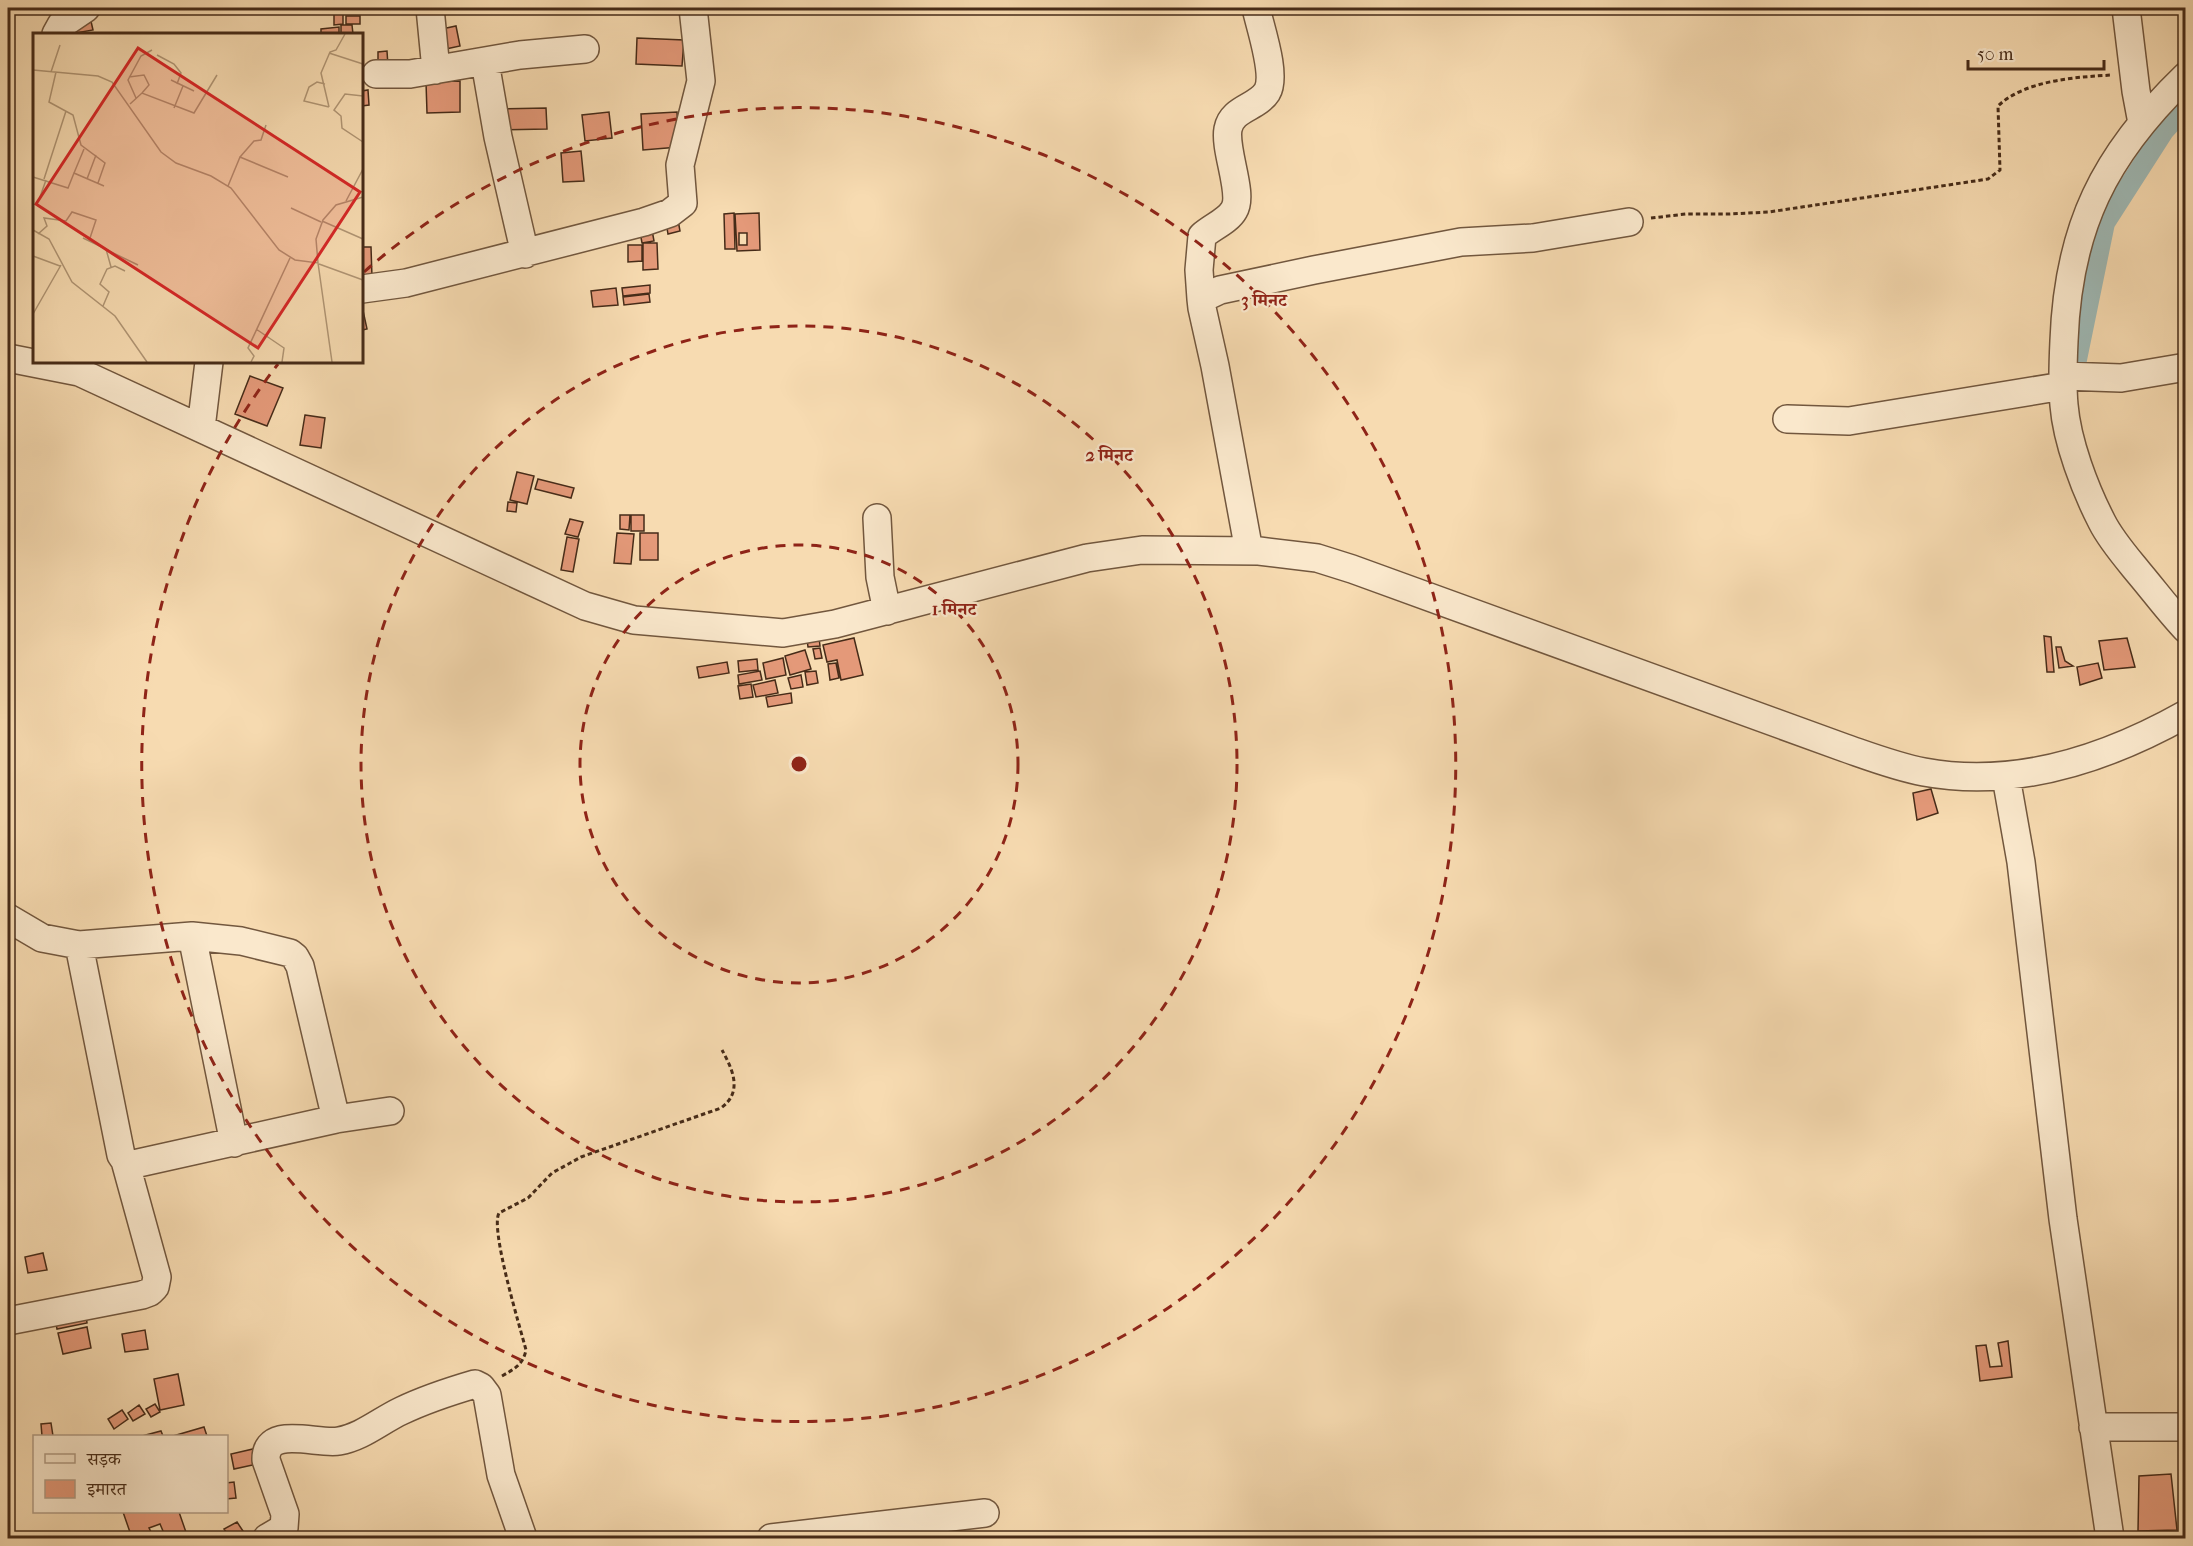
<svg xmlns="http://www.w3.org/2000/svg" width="2193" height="1546" viewBox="0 0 2193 1546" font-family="'IM FELL French Canon','Noto Serif Devanagari',serif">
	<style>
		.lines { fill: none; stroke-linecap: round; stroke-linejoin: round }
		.canal { stroke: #9fb9b5; stroke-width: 20 }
		.building { fill: #e49979; stroke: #462b18; stroke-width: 1.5; fill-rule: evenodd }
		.minor-casing { stroke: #72573e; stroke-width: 30 }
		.path { stroke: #462b18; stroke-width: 3; stroke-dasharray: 4.5 3; stroke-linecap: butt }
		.minor { stroke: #fae8cc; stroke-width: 27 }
		.ring { fill: none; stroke: #8f2418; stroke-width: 3; stroke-dasharray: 10 8 }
		.inset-road { fill: none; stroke: #b09574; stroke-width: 1.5 }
		.view { fill: #d62828; fill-opacity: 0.15; stroke: #d62828; stroke-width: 3 }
		.inset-edge { fill: none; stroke: #462b18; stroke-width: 3 }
		.centre { fill: #8f2418; stroke: #fae8cc; stroke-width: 3 }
		.ring-label { font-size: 18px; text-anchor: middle; font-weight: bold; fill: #8f2418; stroke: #fae8cc; stroke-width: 4.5; stroke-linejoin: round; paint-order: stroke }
	</style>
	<rect width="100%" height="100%" fill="#f7dbb1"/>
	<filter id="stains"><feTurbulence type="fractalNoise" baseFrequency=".00333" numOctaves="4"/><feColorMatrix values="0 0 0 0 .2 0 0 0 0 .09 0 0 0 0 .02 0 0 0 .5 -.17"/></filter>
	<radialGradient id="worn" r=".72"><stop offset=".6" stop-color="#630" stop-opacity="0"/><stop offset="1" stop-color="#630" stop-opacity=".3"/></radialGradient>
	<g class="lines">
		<path class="canal" d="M2073,379L2105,223L2164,131L2186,107"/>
	</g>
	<path class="building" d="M333,8H356V13L333,12Z
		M343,13V24L334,25V14Z
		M346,16H360V24H346Z
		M90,17L93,30L76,33L74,20Z
		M341,25H352L353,34H341Z
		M456,26L460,46L441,50L437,30Z
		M339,27V34H321V29Z
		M637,38L684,40L682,66L636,64Z
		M387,51L388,66L378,67V52Z
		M460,81V112L427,113L426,82Z
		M368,90L369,105L362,106V91Z
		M546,108L547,129L501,130V109Z
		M609,112L612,138L585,141L582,115Z
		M677,112L679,147L643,150L641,114Z
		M581,151L584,181L563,182L561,153Z
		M734,213L735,249H725L724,214Z
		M759,213L760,250L737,251L735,214ZM739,233H747V245H739Z
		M678,220L680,231L668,234L666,222Z
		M652,230L654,241L642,243L640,232Z
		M643,243H657L658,269L643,270Z
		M628,245H642V261L628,262Z
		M362,247H371L372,277H362Z
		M650,285V293L623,296L622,288Z
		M616,288L618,305L593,307L591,291Z
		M649,294L650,302L624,305L623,297Z
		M362,306L367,329L362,330Z
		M250,376L283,388L267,426L235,414Z
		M305,415L325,418L321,448L300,445Z
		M517,472L534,476L527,504L510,500Z
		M538,479L574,488L571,498L535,489Z
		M508,502L517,503L516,512L507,511Z
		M620,515H630L629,530L620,529Z
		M631,515H644V531H631Z
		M570,519L583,522L578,537L565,534Z
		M617,533L634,534L631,564L614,563Z
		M640,533H658V560H640Z
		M567,537L579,539L573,572L561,570Z
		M2044,636L2051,637L2054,672H2047Z
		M819,638L820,646L808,647L807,639Z
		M854,638L863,675L841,680L837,660L827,662L823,645Z
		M2127,638L2135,667L2104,670L2099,641Z
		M2056,647H2061L2065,661L2073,666L2059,668Z
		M820,648L822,658L815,659L813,649Z
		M805,650L811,669L790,675L785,656Z
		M783,658L786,675L766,679L763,663Z
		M757,659L758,670L739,672L738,661Z
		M727,662L729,673L699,678L697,667Z
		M836,663L839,678L830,680L828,664Z
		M2098,663L2102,678L2080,685L2077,667Z
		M760,671L762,680L739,684L738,675Z
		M816,671L818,683L807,685L805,672Z
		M801,675L803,687L791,689L788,678Z
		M775,680L778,693L756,697L753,685Z
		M751,684L753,697L740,699L738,686Z
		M791,693L792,703L768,707L766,697Z
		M1931,789L1938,813L1917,820L1913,793Z
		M43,1253L47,1270L28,1273L25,1257Z
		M85,1308L87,1323L57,1329L54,1314Z
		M87,1327L91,1348L63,1354L58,1333Z
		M145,1330L148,1349L125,1352L122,1334Z
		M2008,1341L2012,1377L1980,1381L1976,1346L1986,1345L1990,1367L2002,1366L1998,1343Z
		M178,1374L184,1405L160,1410L154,1379Z
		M155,1404L160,1412L151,1417L146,1409Z
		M139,1405L145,1414L133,1421L128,1413Z
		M122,1410L128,1419L114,1429L108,1419Z
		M51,1423L53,1436H42L41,1424Z
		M204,1427L207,1436H173Z
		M161,1431L163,1436H142Z
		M253,1449L257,1464L234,1469L231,1454Z
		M2171,1474L2177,1530L2138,1531L2139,1476Z
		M234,1482L236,1498L226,1499V1483Z
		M123,1512H179L188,1538H166L160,1524L149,1528L154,1538H132Z
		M237,1522L243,1531L230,1538L224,1529Z"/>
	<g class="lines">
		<defs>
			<path id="minor" d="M430,8L436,70
				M2126,8L2136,91L2142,123
				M56,34L61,25L86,8
				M485,62L498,137L525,254
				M376,74H410L520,55L585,49
				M2186,76C2104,155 2068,228 2064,341C2063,362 2062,384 2064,405C2067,442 2085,489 2102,522C2111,540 2126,557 2139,573C2155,592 2169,611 2186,629
				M362,289L406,283L644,222L670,213L683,203L680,165L701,81L693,8
				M1201,299L1199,270L1202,236C1212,227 1228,221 1234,210C1244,194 1224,150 1228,129C1232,108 1257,108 1267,92C1277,75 1260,27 1256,8
				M8,358L79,372L585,606L634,620L783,633L835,624L1087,558L1142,550L1259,551L1317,558L1352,569L1845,748C1871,757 1897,767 1924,772C2016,789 2106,759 2186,714
				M2063,376L2121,378L2186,367
				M1787,419L1849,421L2063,386
				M201,428L209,362
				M877,518L880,577L887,611
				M1249,551L1215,366L1202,308L1201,299L1220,290L1314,270L1461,242L1533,238L1629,222
				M2006,777L2021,862L2063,1219L2110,1538
				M8,918L42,938L79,945L192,936L241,941L290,953L295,957L300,966L336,1119
				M192,936L234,1143
				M79,945L121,1155L125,1161L134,1164L336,1119L390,1111
				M8,1321L142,1295L150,1292L155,1287L157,1277L125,1161
				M2093,1427H2186
				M267,1538L284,1528L285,1514L266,1460C265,1424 317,1445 339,1441C362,1437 380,1421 401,1411C424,1400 451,1391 475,1384L481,1387L487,1395L501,1475L523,1538
				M771,1538L985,1513"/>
		</defs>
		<use href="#minor" class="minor-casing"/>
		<path class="path" d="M1651,218L1686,214H1728L1769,212L1988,179L2000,170L1998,106C2025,80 2077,77 2112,75
			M502,1376C514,1369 523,1365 526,1350C520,1327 490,1229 499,1213L528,1198L552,1173L581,1157L721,1108C743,1092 733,1070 722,1050"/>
		<use href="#minor" class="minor"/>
	</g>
	<g class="ring">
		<circle cx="799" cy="764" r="219"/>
		<circle cx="799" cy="764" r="438"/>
		<path d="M364 272A657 657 0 1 1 278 364"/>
	</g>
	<g transform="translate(33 33)">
		<rect width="330" height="330" fill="#f7dbb1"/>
		<path class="inset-road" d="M296,20L330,31M124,22L141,31L148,40L144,51M0,37L65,43L79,49L128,119L143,130L178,143L198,155L246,217L262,227L285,230L283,206L290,187L303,172L330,164M18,39L27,12M23,39L16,69L40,82L48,112L72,130L65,150M96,44L111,42L116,52L109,60M138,47L161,58M292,51L284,49L276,54L271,68L296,74M330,63L312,61L301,77L308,83L309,95L330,109M103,65L95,47L108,23L119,17M97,71L109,60L161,80L184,42M296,74L288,40L297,19L303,17L312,1M141,75L150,53M51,116L41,140L71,153M207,124L221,108L228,107L233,92M0,144L35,155L41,140M11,146L33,78M54,146L63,122M195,153L207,124L255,144M7,164L13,147M313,168L330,136M258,175L288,189M289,188L330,206M0,197L16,206L39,249L82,283L114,329M5,201L14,193L11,185L33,188L39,179L63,187L56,208M50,205L73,216L78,234M74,217L105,232M0,223L27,233M285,230L299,329M286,231L330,247M70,273L76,259L67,251L74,236L82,233L92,238M0,281L28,232M223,296L251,315L249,329M218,329L221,323L215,315L257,225"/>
		<path class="view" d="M105,15L327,159L225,315L3,171Z"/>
		<rect width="330" height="330" class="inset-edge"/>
	</g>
	<circle cx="799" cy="764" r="9" class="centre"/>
	<g class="ring-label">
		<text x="1264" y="306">3 मिनट</text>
		<text x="1109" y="461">2 मिनट</text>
		<text x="954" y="615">1 मिनट</text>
	</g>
	<rect width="2193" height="1546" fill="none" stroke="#f7dbb1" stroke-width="30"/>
	<rect x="9" y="9" width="2175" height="1528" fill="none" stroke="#462b18" stroke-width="3"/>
	<rect x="15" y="15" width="2163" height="1516" fill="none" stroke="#462b18" stroke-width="1.5"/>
	<rect x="33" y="1435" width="195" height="78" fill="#fae8cc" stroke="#b29c84" stroke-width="1.5"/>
	<rect x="45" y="1454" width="30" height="9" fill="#fae8cc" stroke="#b29c84" stroke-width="1.5"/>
	<text x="87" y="1465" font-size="18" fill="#462b18">सड़क</text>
	<rect x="45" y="1480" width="30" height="18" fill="#e49979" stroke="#b29c84" stroke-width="1.5"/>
	<text x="87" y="1495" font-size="18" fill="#462b18">इमारत</text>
	<path d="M1968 60v9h136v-9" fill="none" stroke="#462b18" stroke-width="3"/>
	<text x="1977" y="60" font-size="18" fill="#462b18" stroke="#fae8cc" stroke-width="4.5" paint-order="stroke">50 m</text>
	<rect width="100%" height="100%" filter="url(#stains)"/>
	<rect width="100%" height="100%" fill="url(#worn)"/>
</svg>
